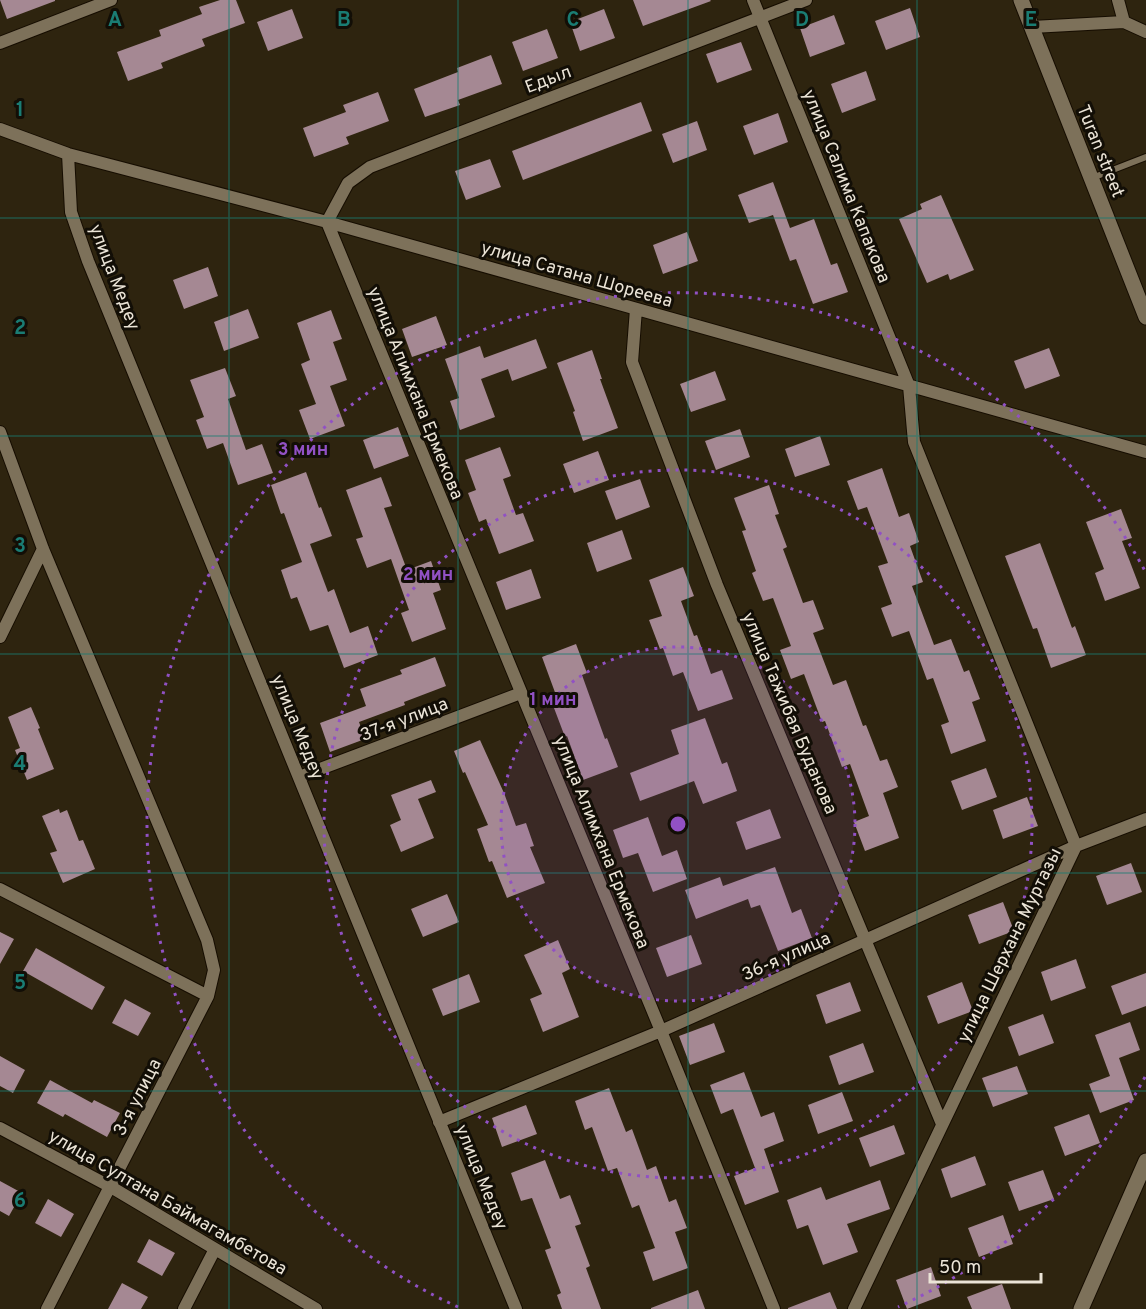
<svg xmlns="http://www.w3.org/2000/svg" width="1146" height="1309" viewBox="0 0 1146 1309" font-family="Overpass,sans-serif">
	<style>
		.building { fill: #a58893 }
		.lines { fill: none; stroke-linecap: round; stroke-linejoin: round }
		.lane-casing { stroke: #160d00; stroke-width: 8 }
		.street-casing { stroke: #160d00; stroke-width: 14 }
		.secondary-casing { stroke: #160d00; stroke-width: 17 }
		.lane { stroke: #7d715a; stroke-width: 6 }
		.street { stroke: #7d715a; stroke-width: 12 }
		.secondary { stroke: #7d715a; stroke-width: 15 }
		.grid { fill: none; stroke: #1a7c73; stroke-width: 1.5; stroke-opacity: 0.55 }
		.ring { fill: none; stroke: #9151c4; stroke-width: 3; stroke-dasharray: 3 6 }
		.labels { text-anchor: middle; stroke-width: 6; stroke-linejoin: round; paint-order: stroke }
		.street-label { font-size: 18px; fill: #ebe4d7; stroke: #120e06 }
		.grid-label { font-size: 20px; text-anchor: middle; font-weight: bold; fill: #1a7c73; stroke: #120e06; stroke-width: 6; stroke-linejoin: round; paint-order: stroke }
		.centre { fill: #9151c4; stroke: #120e06; stroke-width: 3 }
		.ring-label { font-size: 18px; text-anchor: middle; font-weight: bold; fill: #9151c4; stroke: #120e06; stroke-width: 6; stroke-linejoin: round; paint-order: stroke }
	</style>
	<rect width="100%" height="100%" fill="#2e240f"/>
	<path class="building" d="M0,0H55V1L7,19Z
		M220,0H236L245,23L202,39L205,46L161,63L163,68L128,81L117,52L161,36L159,30L202,14L199,7Z
		M633,0H710L711,1L643,26Z
		M910,8L920,37L886,50L875,21Z
		M292,9L303,38L268,51L257,22Z
		M604,9L615,38L580,51L570,22Z
		M834,15L845,44L810,57L800,28Z
		M547,29L558,58L523,71L512,42Z
		M741,42L752,70L717,83L706,54Z
		M491,55L502,84L458,100L460,105L425,117L414,89L458,72L457,68Z
		M866,71L876,100L842,113L831,84Z
		M378,92L389,121L346,137L349,144L314,157L303,128L346,112L343,105Z
		M641,102L652,131L523,180L512,151Z
		M778,113L788,142L754,155L743,126Z
		M697,121L707,150L673,163L662,134Z
		M490,159L501,187L466,200L455,171Z
		M773,182L790,228L814,219L831,265L837,263L848,292L813,304L796,259L790,261L773,215L749,223L738,195Z
		M941,195L974,270L950,280L948,274L927,283L899,219L922,209L920,204Z
		M687,232L698,261L663,274L653,245Z
		M208,267L218,296L184,309L173,280Z
		M248,309L259,338L224,351L214,322Z
		M331,310L342,339L333,342L347,380L330,386L345,426L310,439L299,410L316,404L301,364L310,360L297,323Z
		M436,316L447,345L412,357L402,329Z
		M536,339L547,368L512,381L508,369L481,379L495,417L460,430L450,401L459,398L445,359L480,346L484,358Z
		M1049,348L1060,376L1025,389L1014,361Z
		M592,350L602,379H600L618,428L583,441L573,412L575,411L557,363Z
		M225,368L236,396L228,399L246,450L262,444L273,473L238,485L223,443L207,449L196,420L204,417L190,380Z
		M715,371L726,400L691,412L680,384Z
		M398,427L409,456L374,469L363,440Z
		M740,429L750,457L716,470L705,441Z
		M820,436L830,465L795,477L785,449Z
		M500,447L511,476L503,479L516,515L523,513L534,541L499,554L486,519L479,522L468,493L476,490L465,460Z
		M598,451L609,480L574,493L563,464Z
		M882,468L899,517L909,513L919,542L910,546L923,582L912,586L934,645L951,639L964,672L969,670L980,699L972,702L986,741L951,754L941,725L949,722L933,678L927,680L909,631L892,637L881,608L892,604L878,566L888,563L867,507L858,510L847,481Z
		M306,472L319,508L321,507L332,536L310,544L328,592L334,589L350,633L368,626L378,655L344,668L328,625L310,631L297,597L291,599L281,570L302,562L284,513L281,514L271,485Z
		M381,477L392,506L384,508L407,570L431,561L441,590L433,593L446,629L412,642L401,613L409,610L391,559L367,568L356,539L363,537L346,490Z
		M640,479L650,507L616,520L605,491Z
		M769,485L779,514L775,515L787,547L783,549L803,603L813,600L824,629L813,633L833,685L846,680L863,726L866,725L880,761L887,759L898,787L883,793L899,838L865,851L854,822L869,816L850,764L842,767L825,721L822,722L804,674L791,679L780,650L791,646L773,598L763,601L752,573L756,571L742,531L746,530L734,498Z
		M1121,509L1132,538L1122,541L1140,588L1105,601L1095,573L1104,569L1086,522Z
		M622,530L632,559L597,572L587,543Z
		M1040,543L1072,628L1075,626L1086,655L1051,668L1037,628L1033,629L1005,556Z
		M683,567L694,596L681,601L694,636L697,635L711,674L722,670L733,699L698,711L683,672L673,676L663,648L660,649L649,620L662,616L649,580Z
		M531,569L541,598L506,610L496,582Z
		M576,644L587,673L582,675L605,739L607,738L618,767L583,780L567,736L565,737L554,708L560,706L542,657Z
		M435,657L446,686L404,702L405,705L359,722L365,739L330,752L320,723L366,706L360,689L402,674L400,670Z
		M31,707L40,728L38,729L54,769L27,780L15,750L20,748L8,717Z
		M705,718L722,764L727,762L737,791L703,804L694,781L640,801L630,773L679,754L671,730Z
		M480,740L504,793L516,826L526,823L534,846L530,847L545,883L507,898L492,861L489,862L477,829L488,825L465,772L463,773L454,751Z
		M986,768L997,797L962,810L951,781Z
		M431,780L436,792L418,799L434,838L401,852L390,825L401,820L391,795Z
		M1027,797L1038,826L1003,839L993,810Z
		M59,809L60,813L67,810L79,841L83,840L95,869L63,883L50,853L57,851L42,816Z
		M770,809L781,838L746,850L736,822Z
		M648,817L662,856L677,850L687,879L653,892L638,853L623,858L613,830Z
		M1131,863L1142,892L1107,905L1096,876Z
		M775,867L792,913L801,909L812,938L778,951L760,905L751,908L748,899L696,919L685,890L720,877L723,886Z
		M447,894L459,922L423,937L411,909Z
		M1003,902L1014,931L979,944L968,915Z
		M0,932L14,939L0,964Z
		M691,935L702,964L667,977L656,948Z
		M558,940L570,969L562,973L579,1017L543,1032L530,999L542,994L524,955Z
		M36,948L105,987L92,1010L23,971Z
		M1076,959L1086,988L1051,1001L1041,972Z
		M1146,973V1006L1122,1015L1111,986Z
		M469,974L480,1002L443,1016L432,989Z
		M850,982L861,1011L826,1024L816,995Z
		M962,982L973,1011L938,1024L927,996Z
		M125,999L151,1013L138,1036L112,1023Z
		M1043,1014L1054,1043L1019,1056L1008,1027Z
		M1130,1022L1140,1050L1119,1058L1134,1100L1100,1113L1089,1084L1110,1076L1095,1035Z
		M714,1023L725,1052L690,1065L679,1036Z
		M863,1043L874,1072L839,1085L829,1056Z
		M0,1056L25,1070L13,1093L0,1086Z
		M1017,1066L1028,1094L993,1107L982,1078Z
		M744,1072L761,1117L774,1112L784,1141L764,1149L779,1192L745,1205L734,1176L755,1168L733,1109L721,1114L710,1085Z
		M50,1080L92,1103L94,1100L120,1113L107,1137L65,1114L63,1117L37,1103Z
		M609,1088L626,1132L632,1129L647,1170L656,1166L669,1202L676,1199L687,1228L675,1232L688,1268L653,1281L643,1252L655,1248L639,1205L632,1208L617,1168L608,1171L592,1127L585,1130L575,1101Z
		M842,1092L853,1121L818,1134L808,1105Z
		M526,1105L537,1134L502,1147L492,1118Z
		M1089,1114L1100,1143L1065,1156L1054,1127Z
		M894,1125L905,1154L870,1167L859,1138Z
		M975,1156L986,1185L951,1198L941,1169Z
		M545,1160L560,1199L570,1195L581,1224L575,1226L590,1266L586,1268L601,1309H562L557,1295L561,1293L545,1250L551,1248L532,1198L521,1201L511,1173Z
		M1043,1170L1054,1199L1019,1211L1008,1182Z
		M880,1180L890,1209L847,1224L858,1252L823,1265L808,1225L797,1229L787,1200L821,1187L826,1200Z
		M0,1181L22,1193L9,1216L0,1211Z
		M48,1199L74,1214L61,1237L35,1223Z
		M1003,1215L1013,1244L979,1257L968,1228Z
		M149,1239L175,1253L162,1276L137,1262Z
		M931,1267L941,1296L907,1309L896,1280Z
		M122,1283L148,1297L141,1309H108Z
		M1002,1284L1011,1309H972L967,1297Z
		M698,1290L705,1309H651V1308Z
		M830,1292L837,1309H788V1308Z"/>
	<g class="lines">
		<defs>
			<path id="lane" d="M1092,178L1146,157"/>
			<path id="street" d="M753,0L909,386L914,442L1076,846L854,1309
				M1118,0L1124,22
				M1032,27L1124,22L1146,32
				M0,43L111,0
				M0,129L68,154L327,222L1146,452
				M68,154L71,212L88,261L516,1309
				M636,309L632,362L717,585L942,1124
				M0,432L43,549L207,940L214,970L208,996L47,1309
				M0,637L43,549
				M299,777L521,693
				M0,889L208,996
				M439,1122L661,1031L1076,846L1146,819
				M0,1128L111,1187L316,1309
				M184,1309L215,1249
				M774,1309L661,1031L327,222L348,183L370,167L806,0"/>
			<path id="secondary" d="M1021,0L1146,317
				M1081,1309L1146,1161"/>
		</defs>
		<use href="#lane" class="lane-casing"/>
		<use href="#street" class="street-casing"/>
		<use href="#secondary" class="secondary-casing"/>
		<use href="#lane" class="lane"/>
		<use href="#street" class="street"/>
		<use href="#secondary" class="secondary"/>
	</g>
	<path class="grid" d="M229,0V1309M458,0V1309M688,0V1309M917,0V1309M0,218H1146M0,436H1146M0,654H1146M0,873H1146M0,1091H1146"/>
	<circle cx="678" cy="824" r="177" fill="#9151c4" fill-opacity=".12"/>
	<g class="ring">
		<circle cx="678" cy="824" r="177"/>
		<circle cx="678" cy="824" r="354"/>
		<path d="M1145 1077A531 531 0 0 1 898 1307M458 1307A531 531 0 1 1 1145 571"/>
	</g>
	<g class="labels">
		<g class="street-label">
			<text transform="translate(548 79) rotate(-21)" y="6">Едыл</text>
			<text transform="translate(1101 151) rotate(68)" y="6">Turan street</text>
			<text transform="translate(847 186) rotate(68)" y="6">улица Салима Капакова</text>
			<text transform="translate(577 274) rotate(16)" y="6">улица Сатана Шореева</text>
			<text transform="translate(115 277) rotate(69)" y="6">улица Медеу</text>
			<text transform="translate(416 393) rotate(68)" y="6">улица Алимхана Ермекова</text>
			<text transform="translate(790 713) rotate(67)" y="6">улица Тажибая Буданова</text>
			<text transform="translate(404 719) rotate(-21)" y="6">37-я улица</text>
			<text transform="translate(298 727) rotate(68)" y="6">улица Медеу</text>
			<text transform="translate(602 842) rotate(68)" y="6">улица Алимхана Ермекова</text>
			<text transform="translate(1009 945) rotate(-64)" y="6">улица Шерхана Муртазы</text>
			<text transform="translate(786 956) rotate(-24)" y="6">36-я улица</text>
			<text transform="translate(137 1097) rotate(-63)" y="6">3-я улица</text>
			<text transform="translate(482 1177) rotate(68)" y="6">улица Медеу</text>
			<text transform="translate(168 1202) rotate(30)" y="6">улица Султана Баймагамбетова</text>
		</g>
	</g>
	<g class="grid-label">
		<text x="115" y="26">A</text>
		<text x="344" y="26">B</text>
		<text x="573" y="26">C</text>
		<text x="802" y="26">D</text>
		<text x="1031" y="26">E</text>
		<text x="20" y="116">1</text>
		<text x="20" y="334">2</text>
		<text x="20" y="552">3</text>
		<text x="20" y="770">4</text>
		<text x="20" y="989">5</text>
		<text x="20" y="1207">6</text>
	</g>
	<circle cx="678" cy="824" r="9" class="centre"/>
	<g class="ring-label">
		<text x="303" y="455">3 мин</text>
		<text x="428" y="580">2 мин</text>
		<text x="553" y="705">1 мин</text>
	</g>
	<path d="M930 1273v9h111v-9" fill="none" stroke="#ebe4d7" stroke-width="3"/>
	<text x="939" y="1273" font-size="18" fill="#ebe4d7" stroke="#120e06" stroke-width="4.5" paint-order="stroke">50 m</text>
</svg>
